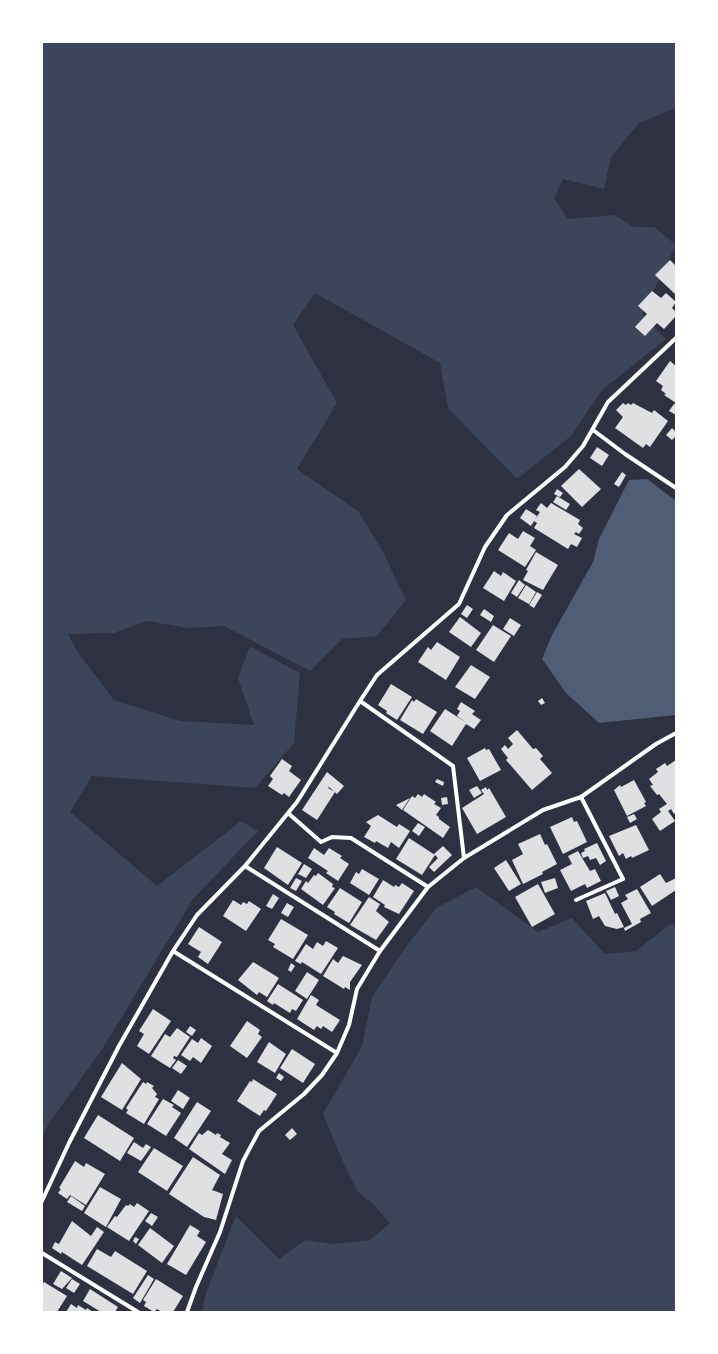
<svg xmlns="http://www.w3.org/2000/svg" width="718" height="1354" viewBox="0 0 718 1354" font-family="Manrope,sans-serif">
	<style>
		.green { fill: #3c4559 }
		.water { fill: #4f5d75 }
		.building { fill: #e0e0e3 }
		.lines { fill: none; stroke-linecap: round; stroke-linejoin: round }
		.minor { stroke: #fff; stroke-width: 4 }
	</style>
	<rect width="100%" height="100%" fill="#2d3142"/>
	<path class="green" d="M42,42H676V108L639,123L611,157L604,189L563,179L554,198L568,219L614,215L634,227H654L676,245L642,314L666,339L602,390L571,436L517,479L448,408L440,363L315,293L293,325L337,403L297,469L359,512L383,552L406,600L377,636L342,639L310,671L224,626L188,628L147,621L114,633L68,634L79,654L114,700L180,721L254,725L238,678L250,646L300,673L294,743L255,788L92,776L70,812L157,886L241,821L258,831L193,899L103,1048L49,1123L42,1138Z
		M476,887L538,932L572,918L605,954L636,951L669,925L676,924V1312H202L206,1293L236,1216L279,1259L305,1240L334,1244L370,1240L390,1223L372,1203L358,1192L344,1164L323,1114L362,1046L372,997L405,948L436,908Z"/>
	<path class="water" d="M647,479L676,501V715L599,723L566,693L542,659L552,635L593,562L599,539L629,480Z"/>
	<path class="building" d="M670,260L676,266V295L655,275Z
		M652,291L661,298L666,293L676,302L672,308L676,312V316L664,329L657,323L645,336L635,327L647,314L638,306Z
		M670,361L676,366V403L664,395L666,394L661,390L663,386L656,381Z
		M623,403L626,405L628,403L631,405L633,403L652,413L654,410L668,421L650,447L646,444L643,448L615,428L623,417L616,410Z
		M674,404L676,405V415L669,411Z
		M672,428L676,432V436L672,440L666,435Z
		M597,447L609,455L602,466L590,458Z
		M579,469L601,489L582,507L561,486Z
		M622,472L626,475L619,487L614,484Z
		M557,489L563,493L560,497L554,494Z
		M557,496L570,504L566,510L553,502Z
		M541,503L547,508L551,503L580,520L578,524L583,528L579,534L576,532L574,534L582,538L577,547L571,544L568,549L534,528L537,523L534,521L540,512L536,510Z
		M526,509L537,516L531,526L520,518Z
		M523,531L535,538L530,546L536,550L525,567L498,550L509,533L518,539Z
		M536,552L558,565L543,590L523,580L528,571L526,570Z
		M494,571L501,576L503,572L516,581L504,601L483,588Z
		M519,580L525,585L517,597L511,593Z
		M526,585L536,592L529,604L518,598Z
		M537,592L542,595L534,608L529,605Z
		M467,605L473,609L467,618L461,614Z
		M484,609L494,616L491,622L480,615Z
		M460,617L481,633L471,647L449,632Z
		M510,618L521,625L514,636L503,629Z
		M493,625L511,636L494,662L476,650Z
		M437,642L460,657L446,680L418,662L428,647L431,650Z
		M471,665L490,677L475,699L455,687Z
		M391,684L412,697L397,720L386,713L387,711L378,705Z
		M542,698L545,703L541,705L538,701Z
		M416,699L437,712L423,734L400,720L412,700L414,702Z
		M461,702L475,711L472,714L481,720L474,729L466,724L452,746L430,731L445,709L467,723L457,716L460,711L457,709Z
		M517,730L533,749L536,748L543,756L540,759L552,773L532,790L506,760L508,758L501,749L505,745L508,749L513,744L508,738Z
		M485,748L486,750L489,749L501,770L480,781L467,758Z
		M282,759L292,766L289,771L301,780L289,797L284,793L282,795L268,786L273,779L270,776Z
		M676,760V812L674,814L671,809L668,811L675,821L660,831L652,819L661,812L659,809L667,804L659,794L657,795L650,786L653,785L649,779L658,772L656,769L665,763L667,766Z
		M327,772L344,786L337,794L329,787L328,788L335,792L317,820L302,810Z
		M437,779L444,782L443,786L435,782Z
		M634,780L646,802L644,803L646,806L627,816L614,790L620,785L621,787Z
		M477,786L482,793L474,798L469,790Z
		M486,787L487,790L489,788L506,817L477,834L462,808L484,794L481,790Z
		M418,794L422,797L424,794L436,802L434,804L441,808L436,815L439,817V819L450,827L443,838L403,810L412,796L415,798Z
		M447,797L448,804L442,805L441,798Z
		M410,798L402,810L396,805Z
		M634,814L637,819L630,823L627,817Z
		M378,815L397,827L399,824L410,831L399,848L391,842L388,848L376,841L375,843L364,837L371,826L366,822Z
		M572,817L574,822L577,821L587,842L563,854L550,827Z
		M418,823L425,827L419,836L412,831Z
		M636,825L649,850L632,858L631,856L626,859L623,853L619,856L609,836Z
		M540,834L545,845L547,844L557,864L542,872L543,874L523,884L512,860L523,854L518,844Z
		M409,838L435,855L422,875L396,859Z
		M597,843L606,861L600,865L596,858L590,860L588,856L583,858L581,853L585,851L584,849Z
		M443,846L452,855L434,872L429,867L438,858L434,854Z
		M277,847L302,863L288,885L264,868Z
		M314,848L324,855L329,848L342,856L340,858L349,864L338,881L326,873L328,871L308,858Z
		M578,851L590,871L595,869L601,881L587,888L585,884L571,891L560,870L572,864L568,856Z
		M506,860L521,884L509,891L494,868Z
		M304,864L312,869L306,878L298,874Z
		M362,869L379,879L369,895L350,883L356,872L359,874Z
		M318,873L333,884L332,887L335,888L323,905L301,889L306,881L308,883L314,875L316,876Z
		M660,874L666,883L676,878V890L652,906L640,887Z
		M296,878L302,881L296,891L290,888Z
		M555,878L558,888L545,893L541,882Z
		M383,880L394,887L395,885L399,887L402,883L414,891L399,914L384,907L385,905L373,897Z
		M538,884L555,914L532,927L515,897Z
		M615,887L619,896L611,900L606,891Z
		M340,888L362,902L349,923L334,914L335,912L327,907Z
		M637,889L651,913L640,919L641,922L625,931L624,928L632,924L621,903L628,899L625,895Z
		M605,893L615,914L617,913L624,927L617,929L605,926L599,916L593,919L586,901Z
		M273,894L279,898L272,909L266,906Z
		M369,897L380,904L376,911L389,922L376,940L350,925Z
		M233,900L241,905L243,902L247,904L249,901L261,909L246,931L223,916Z
		M287,903L294,907L288,917L281,913Z
		M281,919L308,935L293,959L273,947L275,944L268,940Z
		M199,927L222,942L208,964L198,957L201,952L188,944Z
		M326,941L338,948L321,974L302,962L301,964L295,961L306,944L313,949L317,942L323,946Z
		M343,956L362,965L350,982V990L345,987L344,989L323,976L333,959L338,963Z
		M253,962L279,978L267,997L259,992L257,995L238,980Z
		M291,963L295,966L291,972L288,970Z
		M307,972L319,980L307,999L295,991Z
		M278,984L303,1000L296,1011L292,1009L290,1013L274,1003L273,1005L267,1001Z
		M311,995L319,1000L316,1005L340,1020L332,1032L323,1026L321,1029L317,1026L314,1030L297,1019Z
		M153,1009L171,1021L149,1054L137,1046L144,1034L139,1031Z
		M247,1021L260,1030L258,1034L262,1037L247,1058L230,1046Z
		M190,1026L196,1030L192,1036L186,1032Z
		M177,1028L190,1037L177,1057L174,1056L173,1058L176,1060L170,1068L151,1056L165,1034L170,1037Z
		M201,1038L212,1046L201,1063L193,1057L190,1061L181,1055L192,1039L198,1043Z
		M269,1042L286,1054L275,1073L257,1062Z
		M292,1049L315,1064L303,1083L280,1068Z
		M178,1060L187,1066L181,1074L172,1068Z
		M122,1063L141,1079L122,1110L101,1097Z
		M279,1073L284,1077L281,1081L276,1078Z
		M253,1079L277,1094L266,1111L264,1110L260,1116L237,1101L250,1081L252,1082Z
		M143,1082L146,1084L147,1082L154,1086L152,1088L157,1094L155,1097L159,1099L144,1124L126,1113L128,1110L126,1108Z
		M178,1090L190,1098L183,1109L171,1101Z
		M163,1099L174,1105L172,1107L181,1113L166,1136L147,1124Z
		M197,1102L211,1111L187,1147L174,1138Z
		M98,1115L134,1138L120,1161L84,1138Z
		M292,1128L297,1134L290,1140L285,1135Z
		M208,1130L216,1135L217,1133L221,1135L220,1137L230,1143L222,1154L232,1160L225,1174L189,1149L199,1133L202,1135Z
		M134,1142L143,1148L146,1144L151,1147L141,1161L127,1153Z
		M154,1148L183,1166L167,1191L138,1172Z
		M193,1157L220,1175L212,1190L223,1194L216,1220L204,1217L169,1194Z
		M75,1161L84,1167L86,1163L105,1174L86,1205L70,1195L67,1199L58,1193L61,1189L59,1188Z
		M100,1187L121,1199L106,1227L84,1213Z
		M71,1196L85,1206L82,1211L67,1202Z
		M137,1203L149,1211L129,1241L107,1227L115,1216L117,1217L126,1205L128,1206L130,1204L134,1207Z
		M151,1213L158,1217L152,1226L145,1221Z
		M72,1221L91,1236L97,1227L104,1232L82,1265L62,1252L61,1254L52,1248L55,1242L59,1244Z
		M190,1225L200,1231L197,1236L206,1242L186,1275L167,1264Z
		M150,1228L174,1246L162,1263L138,1245Z
		M135,1237L139,1239L136,1244L133,1241Z
		M97,1249L111,1257L115,1251L147,1271L133,1294L87,1266Z
		M61,1271L72,1278L62,1289L53,1284Z
		M148,1275L154,1279L140,1303L133,1298Z
		M72,1279L80,1284L74,1293L66,1288Z
		M156,1279L183,1296L173,1312H162L157,1309L154,1312L144,1306L146,1302L143,1300Z
		M44,1282L67,1296L57,1312L42,1311V1285Z
		M90,1289L118,1307L115,1312H101L83,1301Z
		M71,1304L77,1308L78,1305L86,1310L87,1308L93,1312H66Z"/>
	<g class="lines">
		<path class="minor" d="M593,430L625,454L676,488
			M360,701L453,766L464,858
			M288,813L321,842L332,837L351,838L428,887
			M245,866L380,951
			M576,900L623,879L581,797
			M173,951L337,1053
			M42,1201L69,1143L119,1046L173,951L197,915L245,866L297,802L360,701L377,675L459,604L485,547L507,515L565,467L583,446L608,402L676,338
			M42,1253L138,1312
			M187,1312L196,1287L220,1232L243,1161L259,1131L304,1094L322,1075L337,1053L349,1025L357,989L380,951L428,887L464,858L543,810L581,797L656,744L676,733"/>
	</g>
	<rect width="718" height="1354" fill="none" stroke="#ffffff" stroke-width="86"/>
</svg>
